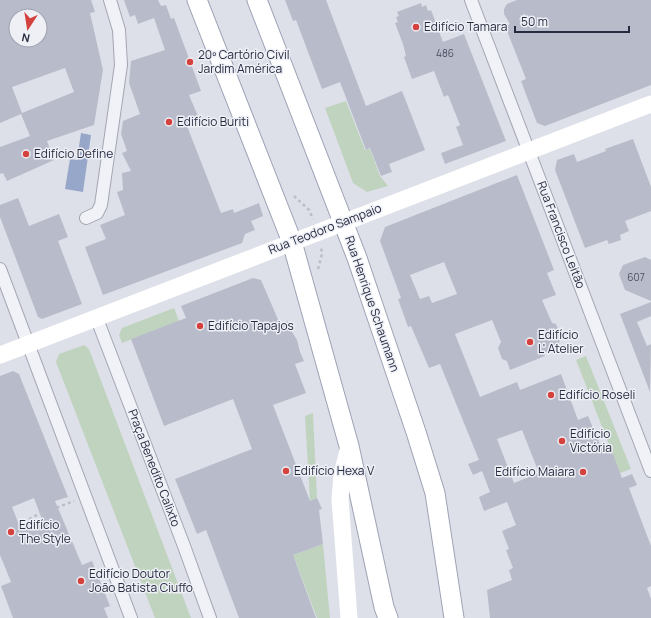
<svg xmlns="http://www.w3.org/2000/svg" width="651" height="618" viewBox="0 0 651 618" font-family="Manrope,sans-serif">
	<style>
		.green { fill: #c0d3bf }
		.water { fill: #97a7ca }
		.building { fill: #b8bbc9; fill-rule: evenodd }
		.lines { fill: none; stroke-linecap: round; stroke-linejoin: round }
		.street-casing { stroke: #a3a6b3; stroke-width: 14 }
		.primary-casing { stroke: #9da2b5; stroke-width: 21 }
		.path { stroke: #bcbec7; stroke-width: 2.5; stroke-dasharray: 3 3; stroke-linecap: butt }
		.street { stroke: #f1f2f7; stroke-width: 12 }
		.secondary { stroke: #fff; stroke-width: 17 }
		.primary { stroke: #fff; stroke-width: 19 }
		.poi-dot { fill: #d4423d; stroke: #eef0f6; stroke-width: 1.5 }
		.labels { text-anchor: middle; stroke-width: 3; stroke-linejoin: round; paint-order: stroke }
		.number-label { font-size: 10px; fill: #4b4f62 }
		.poi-label { font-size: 12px; fill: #272b40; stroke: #eef0f6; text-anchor: start }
		.street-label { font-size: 12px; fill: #272b40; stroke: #eef0f6 }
	</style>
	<rect width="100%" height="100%" fill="#dee0e9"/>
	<path class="green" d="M346,101L365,150L370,149L380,176L388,186L367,192L353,183L325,108Z
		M174,308L179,321L122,343L119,335L122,328Z
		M84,345L89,349L191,618H155L56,362L59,354Z
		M586,356L631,469L620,473L576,360Z
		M313,413L317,498L310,501L305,416Z
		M323,544L330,618H317L293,555Z"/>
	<path class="water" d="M81,133L91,135L83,192L65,189L70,159L77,160Z"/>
	<path class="building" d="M0,0H91L95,12L90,13L103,70L94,125L47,141L54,160L7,181L3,173L0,174V147L30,136L21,114L0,123ZM16,16H40V40H16ZM65,68L74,92L22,113L12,87Z
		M124,0H158L161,6L166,5L171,19L174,18L201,91L189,95L200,121L187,126L221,213L233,209L234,213L259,203L263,216L251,221L255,230L245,234L242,243L103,295L85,247L106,239L100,225L125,215L117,192L123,190L122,173L131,171L122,153L127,151L121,134L123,121L140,114L129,83L131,61L165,50L154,18L138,24L135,15L130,17Z
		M285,0H326L366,106L402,91L425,150L389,164L392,172L381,176L370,148L366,150L340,82L322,89L296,20L293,21Z
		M517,0H651V85L545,126L537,123L521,81L526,79L505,26L510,24L504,14V9L507,4Z
		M421,3L422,7L426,5L428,11L431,10L443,42L464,34L506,141L445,164L441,153L463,145L456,127L460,125L448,95L444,97L434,71L412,79L404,57L406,56L403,44L395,23L398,22L396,17L399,16L397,12Z
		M633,139L651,187V211L625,221L629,231L620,235L621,240L609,244L607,240L585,248L555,170L557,160L574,154L577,162L606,151L605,149Z
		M517,175L554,270L547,273L556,295L542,300L552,323L556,324L561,337L559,343L560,347L544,353L545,356L510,370L507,361L502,359L498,348L501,342L492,320L455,334L480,397L517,382L520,390L561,374L578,420L588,416L602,449L610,446L622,478L632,474L637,485L629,488L651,546V586L647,588L651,599V618H490L487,590L512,580L509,570L513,568L506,550L509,549L502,531L516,525L507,502L484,511L479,497L490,492L482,471L473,475L468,464L479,460L440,364L429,368L411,326L408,327L398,299L401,298L380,241L385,227ZM444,262L457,294L432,303L429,296L420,299L410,275ZM522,430L539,473L514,483L497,439Z
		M18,198L29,226L59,214L68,237L58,241L82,304L42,319L38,317L0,217V205Z
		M645,257L651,260V301L625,290L619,274L623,265Z
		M253,278L261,280L280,324L288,321L292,332L297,340L300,352L304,361L295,364L306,393L273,405L310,501L317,498L322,509L319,510L323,544L293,555L316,618H239L206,530L197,534L175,479L252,449L233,399L164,426L131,339L186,318L181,306Z
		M651,302V316L637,322L647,346L651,344L650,392L620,314Z
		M13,371L19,374L68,497L55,501L82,565L92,561L110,606L104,608L108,618H13L1,586L11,582L0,555V376ZM34,498L43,522L21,530L12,507Z"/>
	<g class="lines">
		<defs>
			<path id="street" d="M471,0L651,471
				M86,218L97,213L101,205L121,65L119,30L110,0
				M0,269L131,618
				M97,319L184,546L210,618"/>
			<path id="primary" d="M197,0L292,242L349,446L384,607L388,618
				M257,0L357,258L416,432L435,493L454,618"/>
		</defs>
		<use href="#street" class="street-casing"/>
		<use href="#primary" class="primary-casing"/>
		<path class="path" d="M294,196L309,210L313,219
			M318,269L322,254L321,247
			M38,553L28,529V521L32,517L74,501"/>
		<use href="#street" class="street"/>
		<path class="secondary" d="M0,355L651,104
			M349,446L342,475L340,499L349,618"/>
		<use href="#primary" class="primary"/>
	</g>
	<g class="poi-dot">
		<circle cx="416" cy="27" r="4"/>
		<circle cx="190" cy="62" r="4"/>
		<circle cx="169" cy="122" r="4"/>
		<circle cx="26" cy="154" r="4"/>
		<circle cx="200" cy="326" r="4"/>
		<circle cx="530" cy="342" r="4"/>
		<circle cx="551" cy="395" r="4"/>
		<circle cx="562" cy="441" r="4"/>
		<circle cx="286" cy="471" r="4"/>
		<circle cx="583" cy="472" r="4"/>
		<circle cx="11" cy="532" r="4"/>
		<circle cx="81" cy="581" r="4"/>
	</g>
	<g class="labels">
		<g class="number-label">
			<text x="445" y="57">486</text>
			<text x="636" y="281">607</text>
		</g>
		<g class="poi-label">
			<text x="424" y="31">Edifício Tamara</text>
			<text x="198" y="59">20º Cartório Civil<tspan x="198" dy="14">Jardim América</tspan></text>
			<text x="177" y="126">Edifício Buriti</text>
			<text x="34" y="158">Edifício Define</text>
			<text x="208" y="330">Edifício Tapajos</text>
			<text x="538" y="339">Edifício<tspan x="538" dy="14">L' Atelier</tspan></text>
			<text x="559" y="399">Edifício Roseli</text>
			<text x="570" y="438">Edifício<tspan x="570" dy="14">Victória</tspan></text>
			<text x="294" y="475">Edifício Hexa V</text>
			<text x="575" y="476" text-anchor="end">Edifício Maiara</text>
			<text x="19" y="529">Edifício<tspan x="19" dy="14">The Style</tspan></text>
			<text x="89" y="578">Edifício Doutor<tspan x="89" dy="14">João Batista Ciuffo</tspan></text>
		</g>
		<g class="street-label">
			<text transform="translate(325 229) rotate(-21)" y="4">Rua Teodoro Sampaio</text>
			<text transform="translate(561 235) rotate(69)" y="4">Rua Francisco Leitão</text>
			<text transform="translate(372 304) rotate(71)" y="4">Rua Henrique Schaumann</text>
			<text transform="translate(154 468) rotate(69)" y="4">Praça Benedito Calixto</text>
		</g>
	</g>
	<g transform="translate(28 28) rotate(192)"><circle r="19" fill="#eef0f6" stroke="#9ea1ad"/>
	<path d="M0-3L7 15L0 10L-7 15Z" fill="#d4423d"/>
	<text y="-6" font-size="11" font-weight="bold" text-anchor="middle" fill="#272b40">N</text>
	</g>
	<path d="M515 26v6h114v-6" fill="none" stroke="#272b40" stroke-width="2"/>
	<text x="521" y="26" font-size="12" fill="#272b40" stroke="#eef0f6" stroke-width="3" paint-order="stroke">50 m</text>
</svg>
